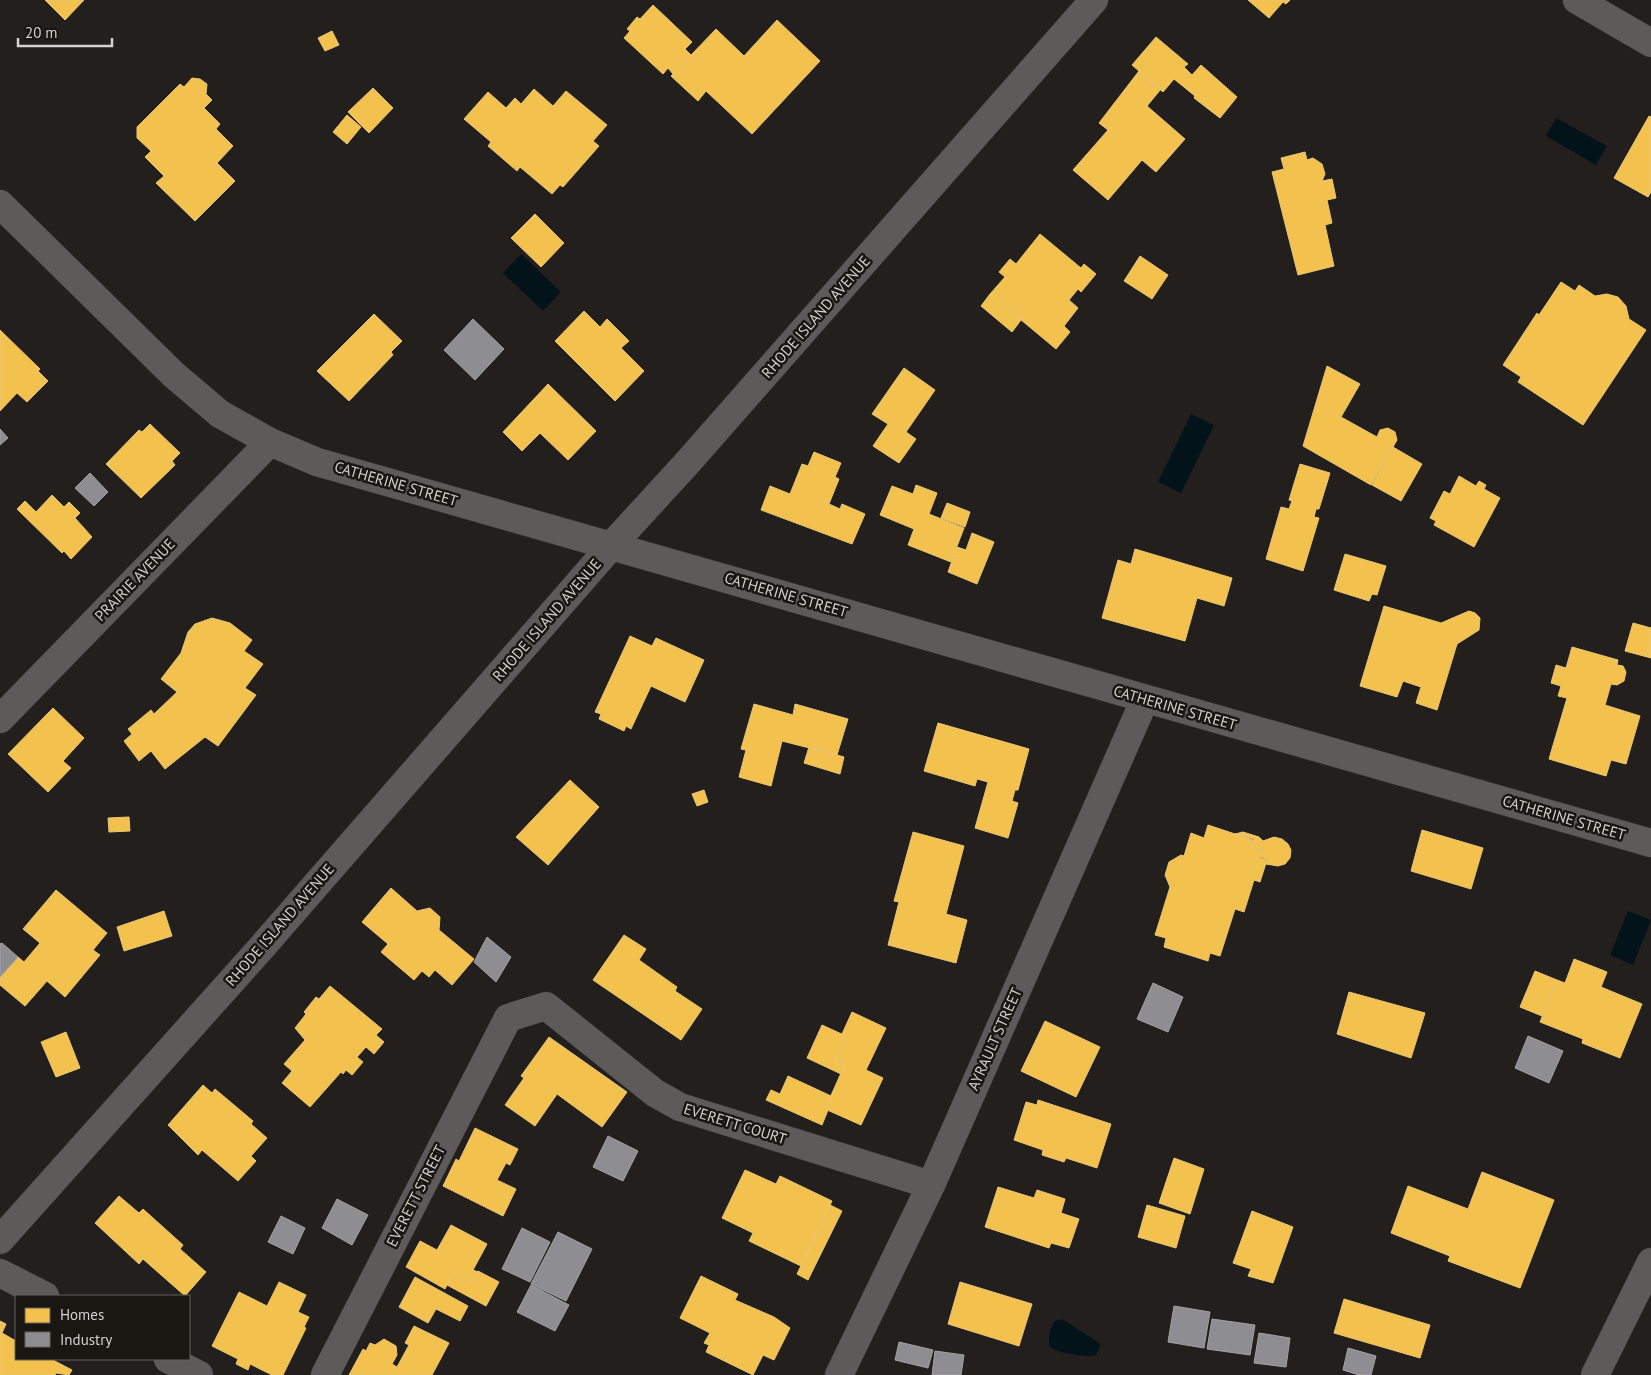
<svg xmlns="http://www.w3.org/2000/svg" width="1651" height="1375" viewBox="0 0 1651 1375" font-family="'PT Sans',sans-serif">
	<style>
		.water { fill: #03131a }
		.homes { fill: #f2c14e; stroke: #e9c674 }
		.industry { fill: #8d8d92; stroke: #a2a1a4 }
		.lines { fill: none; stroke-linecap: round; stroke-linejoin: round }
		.minor-casing { stroke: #3b3937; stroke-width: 29 }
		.tertiary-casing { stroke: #3b3937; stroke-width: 29 }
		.minor { stroke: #5d5a59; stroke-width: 28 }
		.tertiary { stroke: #5d5a59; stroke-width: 28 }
		.labels { text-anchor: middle; stroke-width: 5; stroke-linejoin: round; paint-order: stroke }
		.street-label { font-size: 15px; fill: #d4d1ce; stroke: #1a1612 }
	</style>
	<rect width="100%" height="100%" fill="#221f1d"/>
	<path class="water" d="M1556,118L1607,146L1596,165L1546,136Z
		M521,254L561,292L543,311L503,273Z
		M1191,414L1214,425L1181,493L1158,482Z
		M1628,911L1651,920L1633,965L1610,955Z
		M1062,1319L1099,1343L1100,1347L1096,1355C1088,1358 1057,1353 1050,1347C1048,1336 1049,1330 1055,1321Z"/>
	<path class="homes" d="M45,0H84L65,20Z
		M1248,0H1290L1286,4L1283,2L1269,18Z
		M653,5L692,42L685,49L691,55L673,74L668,68L663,74L624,38L630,31L627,29L637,17L640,19Z
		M777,20L820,61L752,134L706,91L698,101L671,76L716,29L744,56Z
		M332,31L339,45L325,51L318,38Z
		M1156,37L1188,64L1184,67L1192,75L1201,65L1237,97L1220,118L1194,98L1195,96L1174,79L1163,92L1132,65Z
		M1139,71L1161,89L1147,106L1185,139L1156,172L1142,160L1108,200L1073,170L1108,130L1099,123Z
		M192,78L200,79L207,84L206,94L212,100L204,108L220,124L216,129L233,146L217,163L235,181L195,221L156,183L164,176L145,157L151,151L137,138V127L180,84L184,87Z
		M373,88L393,108L369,133L348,112Z
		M534,89L553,106L566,91L607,125L593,141L599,146L563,187L560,185L552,194L520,167L517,171L488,146L491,142L464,119L488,92L506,108L515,98L521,104Z
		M347,115L361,127L347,144L333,132Z
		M1649,116L1651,117V192L1648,197L1614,178Z
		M1305,152L1307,160L1313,158L1322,164L1325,174L1322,181L1332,179L1336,198L1327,200L1332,223L1325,225L1334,266L1298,275L1272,172L1284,169L1281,158Z
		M535,214L564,243L541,267L511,238Z
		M1040,234L1081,268L1084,264L1096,274L1081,292L1078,289L1069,300L1078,308L1064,326L1070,332L1056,349L990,294L1005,277L999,272L1010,259L1016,264Z
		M1140,256L1168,275L1152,299L1124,281Z
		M1561,282L1575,291L1579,285L1595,296L1607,294L1618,297L1626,306L1629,319L1646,330L1583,425L1518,382L1521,377L1503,365L1537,313L1539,315Z
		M990,294L1021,320L1012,332L981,306Z
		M584,311L600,327L607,319L629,341L621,348L644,371L615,401L555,341Z
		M374,314L402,341L391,352L393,355L349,401L317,371Z
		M0,330L40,369L38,371L48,381L27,402L17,393L0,411Z
		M1327,366L1360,384L1341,417L1377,437L1380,430L1388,428L1395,432L1397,440L1371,485L1303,446Z
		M904,368L935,390L906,432L916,439L899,463L873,446L888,424L872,414Z
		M548,384L596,431L568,460L540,433L522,451L503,432Z
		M150,424L180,453L172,461L175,465L141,498L106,464L139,430L142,432Z
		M1393,447L1422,464L1401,501L1372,485Z
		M814,452L841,463L835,477L839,479L829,504L840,509L842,504L865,514L852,544L761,510L770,486L790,494L802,464L808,466Z
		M1300,464L1330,473L1319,509H1316L1314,517L1319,518L1303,571L1266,559L1281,507L1289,509L1292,501L1289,500Z
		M1459,476L1476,486L1479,481L1486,485L1484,489L1500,498L1474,547L1434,525L1436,521L1430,518L1444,491L1450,494Z
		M916,485L937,493L929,514L964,528L951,562L908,545L914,529L880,515L892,486L913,494Z
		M52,495L64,507L69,502L80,513L75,518L92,537L71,559L64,551L62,553L17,509L25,501L36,512Z
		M947,503L970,512L965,527L941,518Z
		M972,533L994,542L977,584L948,572L957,547L966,550Z
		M1135,549L1232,578L1224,606L1197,598L1185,641L1102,618L1118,560L1131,564Z
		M1345,554L1386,566L1377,595L1372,594L1369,601L1334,590Z
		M1384,606L1441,623L1469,611L1475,613L1480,618L1479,630L1457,644L1437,710L1416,703L1421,687L1403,681L1397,697L1360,686Z
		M212,618L230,623L252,640L244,651L263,664L245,688L256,695L218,746L205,737L165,769L151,751L139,761L124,741L132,734L128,729L151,710L154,714L177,692L161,679L181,653L188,632L195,624Z
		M1633,623L1651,628V658L1625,651Z
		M630,636L652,646L656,638L704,660L685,702L651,686L631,729L626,726L624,731L599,719L601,714L595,712Z
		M1572,647L1618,660L1617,665L1623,666L1626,672L1624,681L1617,685L1611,684L1605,705L1640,716L1626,764L1611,760L1606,776L1549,759L1567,698L1558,696L1561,686L1551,683L1556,665L1566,668Z
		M754,704L793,715L795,704L848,719L837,755L782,741L771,786L739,777L746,750L741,749Z
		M53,708L84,738L63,761L71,768L48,792L8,754Z
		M938,723L1029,749L1018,790H1015L1012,801L1018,803L1008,838L975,828L988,782L977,779L975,786L924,771Z
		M809,747L844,757L840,774L804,763Z
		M570,780L599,807L548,865L516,837Z
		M704,790L708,802L697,806L692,794Z
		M129,817L130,831L109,832L108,818Z
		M1208,825L1253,840L1251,847L1263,851L1260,858L1267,860L1260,882L1254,880L1244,912L1235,909L1220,956L1210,953L1208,961L1164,947L1166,938L1155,935L1170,887L1165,875L1169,862L1181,855L1184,856L1191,833L1204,838Z
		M1422,830L1483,848L1471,889L1411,871Z
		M913,832L964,846L946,914L967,920L956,963L888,945L899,902L894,901Z
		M1243,832L1259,837L1263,841L1274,837L1282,839L1288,844L1291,850L1290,858L1285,864L1278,866L1266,864L1268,860L1261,857L1263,850L1251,847L1254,839L1235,834Z
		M391,888L417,911L430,908L440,917L439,930L474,959L452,985L435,970L429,977L422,971L414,980L381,952L388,944L362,922Z
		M56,890L107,933L93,950L100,955L65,997L47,981L25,1006L0,985V977L18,957L24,962L40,943L23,929Z
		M164,911L172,936L124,951L117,927Z
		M624,935L646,949L639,960L677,987L675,991L702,1009L681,1040L593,980Z
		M1574,959L1607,972L1601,987L1642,1004L1620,1058L1582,1043L1583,1039L1540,1022L1557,980L1565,983Z
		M1535,971L1557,980L1542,1016L1520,1007Z
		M330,986L382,1029L376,1035L384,1042L374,1054L366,1047L357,1057L363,1062L352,1075L346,1070L343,1074L341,1072L310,1107L282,1083L292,1071L284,1064L305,1040L295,1028L306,1014L304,1012L316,997L319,999Z
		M1349,992L1425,1013L1411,1058L1337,1034Z
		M852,1012L886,1028L866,1070L883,1078L861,1125L825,1109L845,1064L835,1060L846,1036L842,1034Z
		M1045,1021L1100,1047L1076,1097L1021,1071Z
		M822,1025L846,1036L835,1060L845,1064L841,1074L807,1058Z
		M66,1032L80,1068L56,1077L41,1042Z
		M549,1037L627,1092L602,1127L557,1094L535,1126L505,1105L524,1078L521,1076Z
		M788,1076L831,1096L825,1109L828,1110L822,1125L766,1100L771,1090L780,1094Z
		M203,1085L212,1093L215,1089L253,1121L251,1124L267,1138L251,1156L256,1161L238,1181L202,1150L198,1155L168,1125Z
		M1038,1100L1111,1124L1097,1168L1066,1158L1064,1162L1042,1155L1043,1150L1014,1140L1026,1102L1037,1105Z
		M475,1128L518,1149L510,1165L506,1163L497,1180L516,1189L503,1216L443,1186L456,1159L459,1161Z
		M1174,1158L1204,1169L1190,1214L1159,1203Z
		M745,1170L776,1184L780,1176L832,1201L801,1266L749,1241L753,1233L722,1218Z
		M1482,1172L1554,1200L1520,1288L1448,1261L1450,1256L1391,1233L1408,1186L1468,1209Z
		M998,1187L1034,1198L1037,1190L1065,1199L1061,1213L1079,1219L1069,1248L1051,1243L1049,1248L985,1227Z
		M119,1196L139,1213L143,1209L183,1245L180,1249L206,1272L185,1296L143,1259L139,1264L95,1223Z
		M830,1205L842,1211L808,1280L797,1274Z
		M1147,1205L1185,1216L1176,1248L1138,1237Z
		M1252,1211L1293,1227L1273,1283L1248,1276L1251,1269L1233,1263Z
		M451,1225L487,1244L473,1270L478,1272L472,1282L454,1272L445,1289L406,1267L420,1241L437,1250Z
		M478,1271L499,1282L486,1306L447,1285L454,1272L472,1282Z
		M701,1276L738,1294L735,1300L774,1317L790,1328L774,1360L763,1355L753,1375L706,1352L709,1345L704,1343L710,1333L680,1318Z
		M415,1277L468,1306L460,1321L436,1309L428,1323L399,1307Z
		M279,1282L306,1295L298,1312L309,1317L304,1327L306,1328L283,1375H272L250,1364L248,1370L236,1364L238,1359L212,1346L239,1292L267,1306Z
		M960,1282L1032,1304L1019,1346L948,1324Z
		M1344,1299L1430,1325L1420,1358L1334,1333Z
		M0,1321L6,1324L2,1333L16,1341V1359H51L72,1370L69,1375L56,1373L55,1375H0Z
		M414,1326L449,1343L432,1375H349L363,1349L366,1351L370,1343L375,1345L384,1339L396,1346L397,1355L392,1364L397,1367L409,1345L405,1343Z"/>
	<path class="industry" d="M473,319L504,349L475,380L444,350Z
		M0,429L8,438L0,445Z
		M90,473L108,492L94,506L75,488Z
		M487,937L511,957L496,982L474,962Z
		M2,943L18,957L0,977V944Z
		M1153,983L1183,997L1168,1032L1137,1019Z
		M1528,1036L1563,1051L1549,1083L1515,1068Z
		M608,1136L638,1151L623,1181L593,1167Z
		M337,1199L368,1215L352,1245L322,1228Z
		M281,1216L305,1228L293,1254L268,1242Z
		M522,1228L550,1242L530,1282L502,1269Z
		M558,1232L592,1249L566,1301L531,1284Z
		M531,1285L569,1305L555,1331L517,1312Z
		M1174,1306L1210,1312L1204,1348L1168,1342Z
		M1212,1319L1255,1325L1250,1355L1207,1349Z
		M1259,1333L1290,1338L1286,1367L1254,1363Z
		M899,1342L933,1350L928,1368L895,1360Z
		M1348,1348L1376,1356L1371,1375H1359L1343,1370Z
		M935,1351L964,1355L961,1375H932Z"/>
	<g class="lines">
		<defs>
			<path id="minor" d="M0,204L174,375L220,414L270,442L317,462L1651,843
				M0,719L270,442
				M0,1273L45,1296
				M168,1359L199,1375
				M325,1375L508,1018L546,1006L655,1093L680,1107L931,1185
				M839,1375L931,1185L1145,699
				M1595,1375L1651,1262"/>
			<path id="tertiary" d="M1577,0L1651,43
				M0,1240L262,947L612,545L688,462L1094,0"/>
		</defs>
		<use href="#minor" class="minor-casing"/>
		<use href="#tertiary" class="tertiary-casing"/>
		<use href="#minor" class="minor"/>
		<use href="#tertiary" class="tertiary"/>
	</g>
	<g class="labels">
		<g class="street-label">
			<text transform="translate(816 317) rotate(-49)" y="5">RHODE ISLAND AVENUE</text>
			<text transform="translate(396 484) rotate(16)" y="5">CATHERINE STREET</text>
			<text transform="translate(135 580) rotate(-46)" y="5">PRAIRIE AVENUE</text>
			<text transform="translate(786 595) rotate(16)" y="5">CATHERINE STREET</text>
			<text transform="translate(547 620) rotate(-49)" y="5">RHODE ISLAND AVENUE</text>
			<text transform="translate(1175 708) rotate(16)" y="5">CATHERINE STREET</text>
			<text transform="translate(1564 818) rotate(16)" y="5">CATHERINE STREET</text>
			<text transform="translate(280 925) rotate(-49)" y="5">RHODE ISLAND AVENUE</text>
			<text transform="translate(995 1039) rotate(-66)" y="5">AYRAULT STREET</text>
			<text transform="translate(735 1124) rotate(17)" y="5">EVERETT COURT</text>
			<text transform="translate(416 1196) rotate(-63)" y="5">EVERETT STREET</text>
		</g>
	</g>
	<rect x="15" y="1295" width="175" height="65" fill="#1a1612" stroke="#64615d"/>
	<rect x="25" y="1308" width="25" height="15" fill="#f2c14e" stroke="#64615d"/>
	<text x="60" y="1320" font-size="15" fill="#d4d1ce">Homes</text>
	<rect x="25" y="1332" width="25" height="15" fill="#8d8d92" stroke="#64615d"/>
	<text x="60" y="1345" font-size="15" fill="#d4d1ce">Industry</text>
	<path d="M18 38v8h94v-8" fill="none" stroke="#d4d1ce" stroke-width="2.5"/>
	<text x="25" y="38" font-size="15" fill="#d4d1ce" stroke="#1a1612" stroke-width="4" paint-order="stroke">20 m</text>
</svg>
